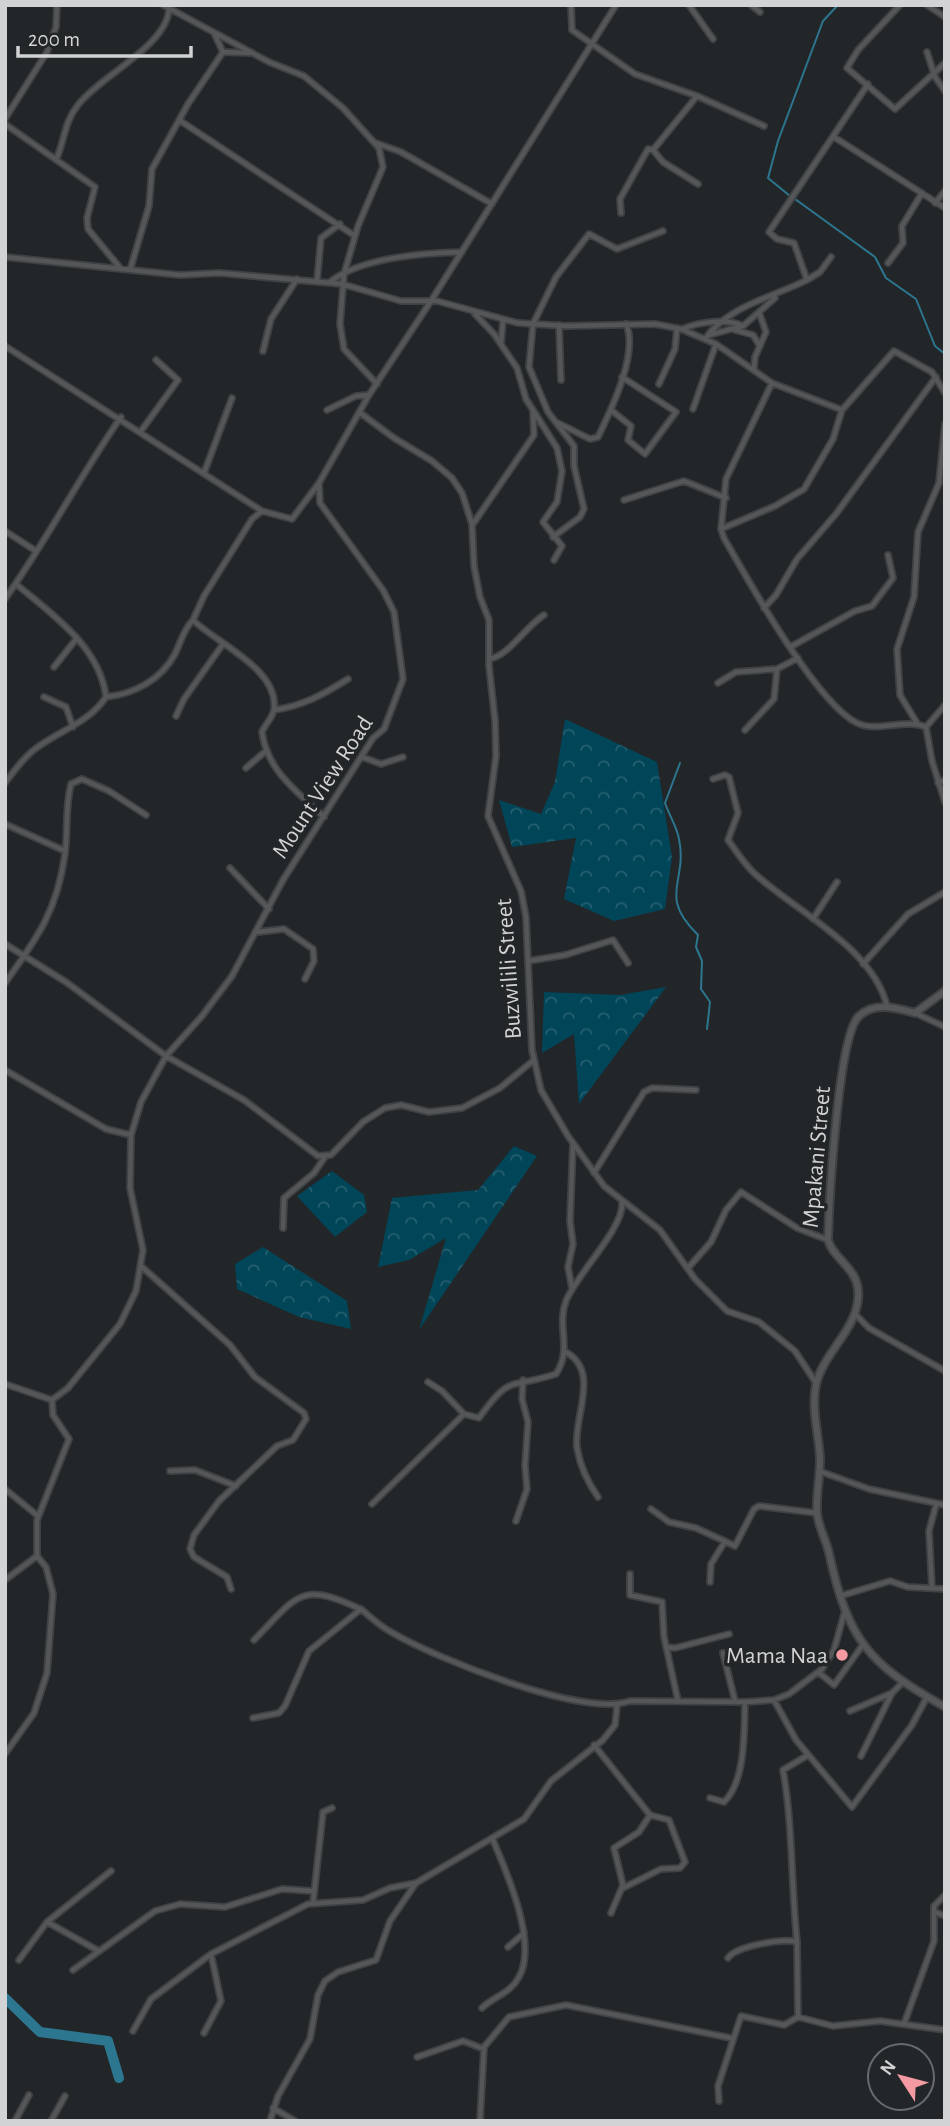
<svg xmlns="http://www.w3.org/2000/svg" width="950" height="2126" viewBox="0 0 950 2126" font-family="'Alegreya Sans',sans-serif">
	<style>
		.forest { fill: url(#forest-crowns) }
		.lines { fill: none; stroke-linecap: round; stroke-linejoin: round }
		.stream { stroke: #2c7690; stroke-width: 2 }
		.river { stroke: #2c7690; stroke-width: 10 }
		.minor-casing { stroke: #3e4244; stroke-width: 8 }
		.tertiary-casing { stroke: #3e4244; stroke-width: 10 }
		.minor { stroke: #545657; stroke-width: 4.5 }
		.tertiary { stroke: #545657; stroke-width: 6 }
		.poi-dot { fill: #f49aa2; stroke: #222628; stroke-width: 2.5 }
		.labels { text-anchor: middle; stroke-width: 7; stroke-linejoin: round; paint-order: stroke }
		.street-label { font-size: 24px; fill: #d1d3d4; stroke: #222628 }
		.poi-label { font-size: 24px; fill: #d1d3d4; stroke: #222628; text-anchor: end }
	</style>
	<defs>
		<pattern id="forest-crowns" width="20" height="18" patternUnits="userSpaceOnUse" patternTransform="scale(1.75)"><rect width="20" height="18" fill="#014559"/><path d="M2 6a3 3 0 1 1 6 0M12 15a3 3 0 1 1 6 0" fill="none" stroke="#255f70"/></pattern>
	</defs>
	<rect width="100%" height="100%" fill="#222628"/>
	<path class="forest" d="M565,719L657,762L672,857L665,909L614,921L564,899L576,838L512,847L499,800L541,814L555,782Z
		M666,987L579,1104L574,1034L542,1053L544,992L620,995Z
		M514,1146L537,1156L419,1330L446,1238L409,1260L378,1267L392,1198L478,1190Z
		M332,1171L364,1195L367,1212L335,1237L297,1196Z
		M263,1247L347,1301L351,1329L299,1317L237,1289L235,1264Z"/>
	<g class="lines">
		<path class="stream" d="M790,196L768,178L778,141L823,21L838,5
			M795,199L875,257L886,278L916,299L935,346L945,354
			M680,763L665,803C669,815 677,827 679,839C688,883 657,895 698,935L696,947L702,961L701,989L710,1002L707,1029"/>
		<path class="river" d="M5,1998L40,2032L108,2041L119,2078"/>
		<defs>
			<path id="minor" d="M163,5L269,62L304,76L343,108L379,148L383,167L358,226L344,274L340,324L344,349L377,384
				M571,5L572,30L635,74L697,96L764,126
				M689,5L713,39
				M751,5L760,12
				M900,5L858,50L847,68L895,109L945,63
				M927,5L945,17
				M223,52L250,53
				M927,52L935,77L945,91
				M697,96L653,150L663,162L698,184
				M5,119L47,52L56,27L57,5
				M179,120L355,236
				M5,124L95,187L87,218L88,229L121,269
				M834,137L945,208
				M376,143L401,152L492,204
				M56,160C65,140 64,122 78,105C100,76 167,46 169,9
				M935,203L945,191
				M621,213L620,199L648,149L653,150
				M5,257L180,275L219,273L342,284L401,301H437L518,323L567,326L655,324L681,329L716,344L772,383L726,479L721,529L724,538C748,580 816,703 857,723C878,733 904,718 926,727L932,761L945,802
				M888,263L903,243L902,226L922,193
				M130,270L149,206L152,169L188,104L223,52L215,35
				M807,280L820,272L831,257
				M317,281L321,238L340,224
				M330,282C360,258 423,253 462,252
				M475,314L494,334L517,368L526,399L557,448L562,471L557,502L543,522L562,546L554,560
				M559,325L561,380
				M682,329C699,322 726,318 743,326
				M735,330L753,335L760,346
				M709,335L743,326L775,298
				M705,339C728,306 773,297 807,280L794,243L777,239L769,232L868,84
				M501,343L503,321
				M5,346L262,511L292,519L319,483L369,395L431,301L616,5
				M263,351L271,319L297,279
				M754,369L755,357L766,332L759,312
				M772,383L842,410L894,351L932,372L945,393
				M659,384L675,349L677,328
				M693,409L716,344
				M327,410L356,396L368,395
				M611,410L631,426L628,440L645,454L676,412L622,377
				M359,412L394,438L432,461L452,478L462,493L472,524L474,566L480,597L489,620V666L495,720L496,756L488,816L521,891L526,917L532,1050L541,1090L568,1136L604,1186L660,1230L695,1279L727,1311L759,1322L795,1351L816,1383
				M558,423L590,439L598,437C611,410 639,353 626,324
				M141,431L178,380L156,360
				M204,473L232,398
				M624,500L684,481L726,498
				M262,511L252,519L204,596L193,620C216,643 279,669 274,709C273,718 265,724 262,732C267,771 298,792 324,817
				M473,524L534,435L533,412
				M721,529L775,506L804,489L833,439L842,410
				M5,531L36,551
				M553,537L580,517L584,509L574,466V446L548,412L529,367L533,324L556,277L589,234L617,249L663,231
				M5,599C47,540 80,476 121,417
				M764,608L776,595L797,559L836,514L936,377
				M792,646L855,611L872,606L893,578L888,555
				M489,659C509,656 526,626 544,615
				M54,667L77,638
				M718,683L736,672L777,669L798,658
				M44,697L66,707L73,727
				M106,697C134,694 161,680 175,654C181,642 183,630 193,620
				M274,710C303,706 324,694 348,679
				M176,716L184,699L223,644
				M917,723L900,695L897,649L914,597L918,532L939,483L945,424
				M926,727L945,705
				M745,730L774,699L777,669
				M362,757L381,764L403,757
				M246,768L267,750
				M713,779L725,775L729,777L738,813L728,840C737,852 744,864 755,874C797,912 873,948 887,1006
				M5,783C14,771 23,758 35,749C58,731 89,723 106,697C100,647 52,614 16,584
				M938,783L945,780
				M5,824L65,851
				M230,868L269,909
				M813,919L837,882
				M258,932L284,929L313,949L314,961L305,979
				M5,944L66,982L166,1056L244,1100L318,1156L331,1155L363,1122L385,1108L401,1105L429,1112L462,1108L500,1088L534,1060
				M528,961L565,955L613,940L628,963
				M863,964L908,914L945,892
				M5,983C38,937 57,911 65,854C68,830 65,807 71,784L82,779L109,791L146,815
				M915,1013L945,1027
				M5,1070L106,1129L131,1135
				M594,1173L644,1092L652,1088L696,1090
				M283,1228L284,1198L314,1173L325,1157
				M142,1267L230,1345L255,1377L304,1413L306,1419L293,1440L277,1446L219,1501L194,1535L190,1549L194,1557L227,1577L231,1589
				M688,1268L711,1242L726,1210L741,1192L797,1228L828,1240
				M572,1288L568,1267L573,1244L570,1221L573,1144
				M855,1314L869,1328L945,1371
				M566,1352C601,1372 573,1417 577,1448C580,1465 588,1483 598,1497
				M428,1382L442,1391L464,1414
				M5,1384L52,1400
				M52,1400L68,1388L120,1324L136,1291L143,1250L130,1188L131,1135L141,1102L166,1056L202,1016L232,976L283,880L373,738L384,729L403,679L394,612L383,590L320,503L319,483
				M170,1471L195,1470L236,1486
				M819,1471L869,1489L945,1505
				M5,1489L38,1516
				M372,1504L464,1414L479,1418C511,1373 510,1389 556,1374C573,1348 556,1327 566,1301C576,1275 624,1228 622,1203
				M651,1509L669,1522L696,1528L735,1546L754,1509L759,1506L817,1513
				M516,1521L527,1489L525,1466L528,1422L522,1399L523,1380
				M630,1574V1595L662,1602L664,1637L678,1701
				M5,1580L37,1556
				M710,1582L711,1564L724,1543
				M932,1588L929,1531L936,1505
				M840,1596L890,1581L908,1587L945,1589
				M254,1640C297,1597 299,1580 360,1609
				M666,1647L675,1648L729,1634
				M723,1653L735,1701
				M818,1672L834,1685L862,1646
				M774,1700L796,1740L852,1807L912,1725L927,1697
				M850,1711L892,1693L902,1683
				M253,1718L279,1713L285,1706L309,1651L361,1609C370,1617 380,1626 391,1632C435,1658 583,1718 630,1701L745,1702L774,1700L789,1694L822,1669L834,1650L844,1614
				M594,1745L650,1815L639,1832L614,1848L623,1885L611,1913
				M5,1754L34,1713L47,1673L53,1594L46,1567L37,1556V1520L69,1439L53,1415L52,1400
				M861,1756L892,1693
				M710,1798L724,1802C746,1781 744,1731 745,1702
				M623,1888L661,1869L680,1868L685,1862L669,1820L650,1815
				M313,1903L323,1812L332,1808
				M935,1912L945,1916
				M47,1922L111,1871
				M797,1942C791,1884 793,1826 783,1770L808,1755
				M508,1947L524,1933
				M728,1958C736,1946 783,1938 797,1942L798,2017
				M19,1960L47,1922L97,1950
				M73,1970L155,1911L180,1904L225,1907L282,1889L312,1891
				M482,2008C494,1996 510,1994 519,1977C538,1943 507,1873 493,1840
				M904,2024L934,1941V1906L945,1895
				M133,2031L151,1999L211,1954L308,1904L363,1900L390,1888L416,1883
				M204,2033L221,2001L211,1954
				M417,2057L463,2041L484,2049
				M719,2101L718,2086L741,2016L784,2025L798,2017L833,2026L880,2021L945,2030
				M273,2108L295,2121
				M15,2121L29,2095
				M51,2121L65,2096
				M270,2121L278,2096L310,2039L318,1995L325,1981L338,1972L376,1960L390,1921L416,1883L524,1819L551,1781L603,1740L615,1725L617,1706
				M480,2121L484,2047L509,2017L566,2005L731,2038"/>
			<path id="tertiary" d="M945,991L915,1013C897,1008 875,1001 859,1016C838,1035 829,1204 828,1240C833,1258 856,1268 858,1289C862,1327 823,1351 816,1385C811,1409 819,1435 820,1459C820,1477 816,1495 817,1512C818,1526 826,1540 829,1553C848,1640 868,1664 945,1707"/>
		</defs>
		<use href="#minor" class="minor-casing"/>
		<use href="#tertiary" class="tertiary-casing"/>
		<use href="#minor" class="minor"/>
		<use href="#tertiary" class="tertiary"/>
	</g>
	<circle class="poi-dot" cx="842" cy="1655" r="7"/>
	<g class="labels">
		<g class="street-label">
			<text transform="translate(322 787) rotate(-57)" y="8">Mount View Road</text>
			<text transform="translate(508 969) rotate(-94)" y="8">Buzwilili Street</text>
			<text transform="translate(816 1157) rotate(-85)" y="8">Mpakani Street</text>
		</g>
		<g class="poi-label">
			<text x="828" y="1663">Mama Naa</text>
		</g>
	</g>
	<rect width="950" height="2126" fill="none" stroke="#d1d3d4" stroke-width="14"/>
	<g transform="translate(901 2077) rotate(306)"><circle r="33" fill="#222628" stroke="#686b6d" stroke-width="2"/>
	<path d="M0-5L12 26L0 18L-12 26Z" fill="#f49aa2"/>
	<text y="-10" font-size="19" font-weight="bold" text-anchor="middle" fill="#d1d3d4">N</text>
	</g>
	<path d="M18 46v10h173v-10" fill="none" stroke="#d1d3d4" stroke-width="3.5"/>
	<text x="28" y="46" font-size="21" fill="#d1d3d4" stroke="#222628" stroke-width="5" paint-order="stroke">200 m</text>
</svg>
